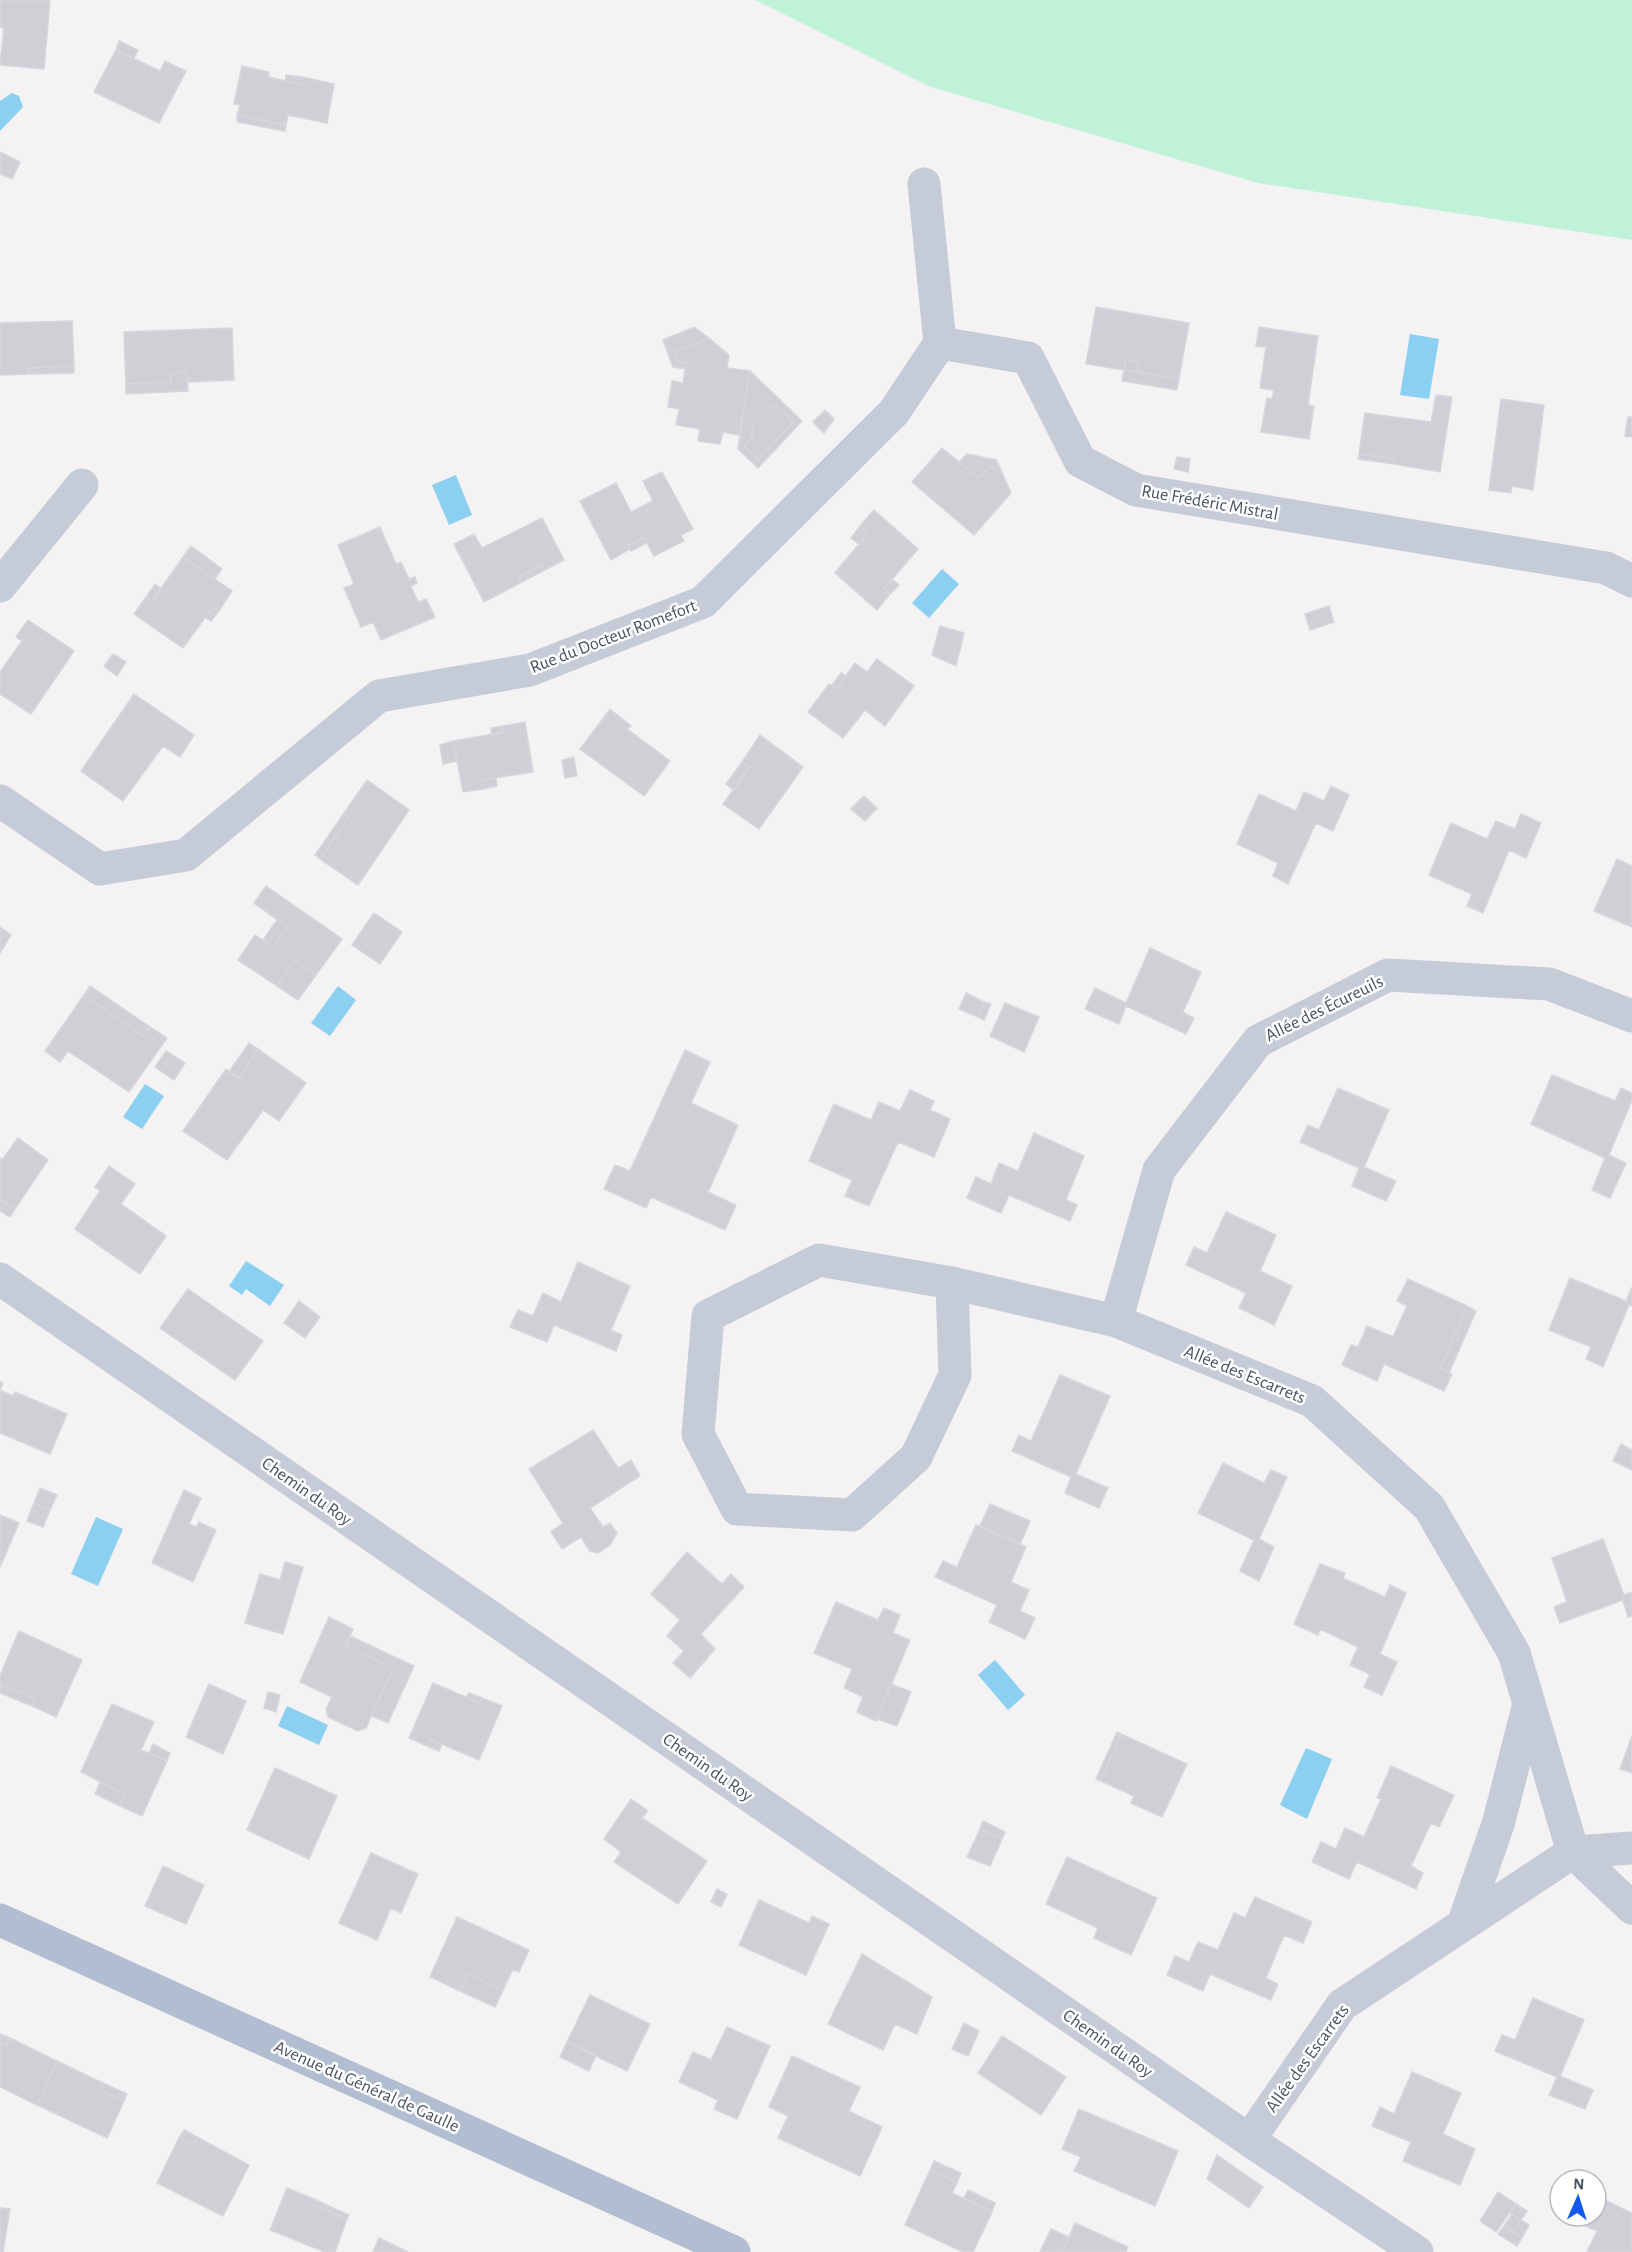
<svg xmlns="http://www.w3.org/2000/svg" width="1632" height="2252" viewBox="0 0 1632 2252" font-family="'Alegreya Sans',sans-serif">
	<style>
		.green { fill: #c0f2d9 }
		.water { fill: #8bd0f1 }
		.building { fill: #ced0d6; stroke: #d6d7dd; stroke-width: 1.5; fill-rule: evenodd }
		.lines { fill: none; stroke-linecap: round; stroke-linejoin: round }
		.minor { stroke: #c5ccd7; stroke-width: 33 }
		.major { stroke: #b1bdd1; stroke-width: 33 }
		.labels { text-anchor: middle; stroke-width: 5; stroke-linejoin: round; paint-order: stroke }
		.street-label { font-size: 18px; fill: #485261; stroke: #fff }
	</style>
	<rect width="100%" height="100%" fill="#f4f2f2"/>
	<path class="green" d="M755,0H1632V240L1258,183L931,87Z"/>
	<path class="water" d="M12,93L19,96L23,107L0,131V101Z
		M1410,334L1439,339L1429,399L1400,395Z
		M456,475L472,515L449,525L432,485Z
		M942,569L959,584L929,618L912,603Z
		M338,986L356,1000L330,1036L311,1023Z
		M145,1084L164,1096L142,1129L123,1117Z
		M246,1261L284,1285L270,1306L246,1289L242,1295L229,1286Z
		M96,1517L123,1529L98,1586L71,1574Z
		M995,1660L1025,1695L1008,1710L978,1675Z
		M287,1706L328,1725L319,1745L278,1726Z
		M1306,1748L1332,1759L1307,1819L1280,1805Z"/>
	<path class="building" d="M0,0H50L44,69L0,65L4,28L0,27Z
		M119,41L138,50L134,58L116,50Z
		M116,50L160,71L165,61L186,71L159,123L94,92Z
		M242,66L269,72V77L285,81L301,84L302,77L334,84L327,123L288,115L286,125L237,115L240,105L234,104Z
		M286,75L302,77L301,84L285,81Z
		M237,115L286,125L285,131L237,122Z
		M0,152L20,162L12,179L0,174Z
		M1096,307L1189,323L1179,379L1137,372L1139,362L1126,359L1124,370L1086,364Z
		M72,321L74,366L29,368V374L0,375V323Z
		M694,327L709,338L674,352L677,361L686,363L685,369L673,367L663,340Z
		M1259,327L1318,336L1308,405L1314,406L1309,439L1261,432L1267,398L1272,399L1274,390L1260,388L1266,347L1256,346Z
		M232,328L234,380L188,382L187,372L171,373V382L126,384L124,332Z
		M709,338L729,355L727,368L750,371L739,435L723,432L720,444L698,441L700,429L676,425L679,409L668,407L672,381L683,383L686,363L677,361L674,352Z
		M1126,359L1139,362L1137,372L1124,370Z
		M74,366V373L29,374V368Z
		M1124,370L1179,379L1177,390L1122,381Z
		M750,371L802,421L758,468L738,449ZM774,404L793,422L758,460L744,446L752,438V427Z
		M187,372L188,391L126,394V384L171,382V373Z
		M1436,395L1452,397L1440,472L1393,464L1394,459L1359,454L1365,413L1431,422Z
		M1501,399L1544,405L1533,490L1512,486L1511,493L1489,490Z
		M774,404L793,422L758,460L744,446L752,438V427Z
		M825,410L834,419L824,433L813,422Z
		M1628,417H1632V437L1625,436Z
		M942,448L979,478L989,467L1000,468L1011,493L974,535L912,482Z
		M967,454L996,460L1000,468L989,467L979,478L959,462Z
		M1359,454L1394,459L1393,464L1358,459Z
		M1177,457L1190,459L1188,472L1174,469Z
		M662,472L693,529L681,535L684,541L654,556L644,538L628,545L630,549L611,560L580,501L616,483L631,512L653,501L643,481Z
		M874,510L918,549L884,589L890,594L877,610L835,573L868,533L860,526Z
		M542,518L564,560L545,570L542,564L519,577L522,582L484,602L454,544L474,534L482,548Z
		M860,526L868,533L859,544L851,538Z
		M380,527L396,564L401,562L409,579L415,577L417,583L411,586L418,602L426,599L435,617L381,640L373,622L361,627L344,588L354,584L338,545Z
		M644,538L647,543L631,551L628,545Z
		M191,546L222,569L215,579L183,557Z
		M183,557L232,591L219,611L213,607L183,648L134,614L146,597L152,601Z
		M542,564L545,570L522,582L519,577Z
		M892,579L899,585L890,594L884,589Z
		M155,584L161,589L152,601L146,597Z
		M1329,606L1334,622L1310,630L1305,614Z
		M213,607L219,611L211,621L205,617Z
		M28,620L74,651L31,714L0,694V672L22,641L16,637Z
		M940,626L964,633L956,666L932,655Z
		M113,654L126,662L117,676L104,666Z
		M877,659L914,686L885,726L865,710L843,738L808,712L829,684L837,688L855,663L867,672Z
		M841,673L846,676L837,688L832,685Z
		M134,694L194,735L180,757L163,746L123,801L81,771Z
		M610,709L631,726L627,729L670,761L644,796L580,749Z
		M525,722L533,772L482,780L483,789L463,792L453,741L504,732L503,726Z
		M503,726L504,732L492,735L491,728Z
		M760,735L803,767L759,829L723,804L750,767L742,762Z
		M453,741L457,761L443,764L440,745Z
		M574,757L577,776L565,778L562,760Z
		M742,762L750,767L734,790L726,784Z
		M496,778L497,786L483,789L482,780Z
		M367,780L409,810L358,885L320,859L349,817L344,813Z
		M1331,786L1349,795L1333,831L1316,823L1288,884L1273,876L1278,863L1237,844L1259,794L1296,811L1304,792L1324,801Z
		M864,796L877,808L865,821L851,809Z
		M344,813L349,817L320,859L315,855Z
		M1521,814L1541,823L1526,858L1509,850L1483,913L1467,906L1472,894L1429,875L1451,823L1487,839L1496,821L1515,829Z
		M1617,859L1632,866V927L1594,911Z
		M266,886L342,939L316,975L295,960L277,986L238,960L255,935L273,947L287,927L254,903Z
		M374,913L402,932L380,964L352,945Z
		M277,920L287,927L273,947L263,940Z
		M0,927L11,935L0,953Z
		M1150,948L1201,972L1183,1012L1194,1018L1186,1034L1126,1006L1119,1024L1085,1009L1095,988L1126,1003Z
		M295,960L316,975L298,1000L277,986Z
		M90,986L150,1027L143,1036L84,995Z
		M966,993L984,1002L978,1017L959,1009Z
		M84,995L143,1036L150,1027L167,1038L129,1092L68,1051L60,1062L45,1051Z
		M984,1002L991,1004L984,1020L978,1017Z
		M1005,1003L1039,1017L1024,1052L990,1036Z
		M249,1043L258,1049L239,1078L229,1072Z
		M258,1049L306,1083L279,1121L263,1110L227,1160L183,1131L226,1069L239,1078Z
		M685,1050L710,1062L691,1103L738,1125L708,1192L736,1205L725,1230L651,1197L646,1208L604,1189L615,1165L630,1171Z
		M166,1051L185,1063L174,1080L155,1067Z
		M1552,1075L1615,1101L1621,1088L1632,1093V1100L1609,1155L1626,1163L1610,1198L1592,1190L1605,1158L1531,1124Z
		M1338,1088L1389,1110L1364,1167L1396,1181L1386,1201L1352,1186L1359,1168L1300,1142L1308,1125L1319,1130Z
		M910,1090L934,1101L930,1110L950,1119L934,1157L898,1142L869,1206L845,1196L852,1180L809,1161L834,1104L871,1120L879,1102L900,1111Z
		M1034,1133L1084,1156L1066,1200L1077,1205L1070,1221L1009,1195L1001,1213L967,1198L976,1177L991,1184L999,1163L1018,1171Z
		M18,1138L48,1160L15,1209L0,1199V1158L2,1160Z
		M109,1166L135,1184L121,1204L166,1236L140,1274L75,1229L100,1191L95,1187Z
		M0,1199L15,1209L10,1217L0,1211Z
		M1226,1212L1276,1235L1260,1271L1292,1286L1274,1325L1239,1308L1246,1293L1186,1265L1194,1247L1207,1253Z
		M578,1262L630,1286L611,1330L622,1335L616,1351L554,1325L547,1342L510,1327L518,1310L533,1316L543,1293L561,1302Z
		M1570,1278L1626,1301L1632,1287V1306L1629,1305L1603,1367L1586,1359L1591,1347L1549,1330Z
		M1408,1279L1467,1306L1440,1369L1452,1374L1444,1391L1384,1364L1377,1381L1342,1365L1351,1345L1358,1347L1367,1326L1393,1337L1407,1306L1397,1301Z
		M188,1289L263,1341L235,1380L160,1328Z
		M299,1301L320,1317L305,1338L284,1323Z
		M1467,1306L1476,1311L1449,1373L1440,1369Z
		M1060,1375L1110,1396L1076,1474L1108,1488L1099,1508L1065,1493L1071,1477L1012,1451L1019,1435L1031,1441Z
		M0,1382L3,1383L0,1390L13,1396L15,1392L67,1414L50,1454L0,1433Z
		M593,1430L618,1468L631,1460L640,1476L590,1508L603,1527L610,1523L617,1533L610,1545L598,1553L590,1551L581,1537L562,1549L551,1532L563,1523L529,1469Z
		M1621,1444L1632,1450V1470L1613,1461Z
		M1223,1463L1264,1483L1271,1470L1287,1477L1259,1539L1274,1547L1259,1581L1240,1571L1254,1540L1198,1513Z
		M40,1488L57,1495L50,1510L34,1503Z
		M184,1490L201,1498L189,1524L196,1527L199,1522L216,1530L193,1582L152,1563Z
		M34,1503L50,1510L43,1527L27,1521Z
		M990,1504L1030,1521L1020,1544L980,1526Z
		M0,1515L19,1523L0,1567Z
		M976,1525L1026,1547L1011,1582L1029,1590L1020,1611L1035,1618L1025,1639L989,1622L997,1605L935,1577L943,1561L957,1567Z
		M1603,1539L1624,1595L1632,1592V1616L1628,1617L1623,1600L1560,1623L1554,1607L1567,1602L1552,1558Z
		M687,1552L722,1584L731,1574L744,1587L701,1634L715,1649L690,1678L673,1663L684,1651L667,1636L680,1620L651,1594Z
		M285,1562L303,1567L283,1634L245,1623L260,1574L280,1580Z
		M1320,1564L1345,1573L1343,1578L1385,1597L1390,1585L1406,1593L1380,1654L1397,1662L1382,1695L1364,1687L1370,1674L1350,1665L1358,1647L1320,1629L1318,1635L1294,1624Z
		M836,1602L878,1620L884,1608L900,1615L893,1633L910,1640L876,1721L857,1712L863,1697L844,1688L852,1669L814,1653Z
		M329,1617L353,1629L345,1646L393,1668L366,1728L358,1731L328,1717L326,1709L332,1697L300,1682Z
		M19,1631L82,1660L56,1717L32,1706L36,1700L0,1684V1676Z
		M350,1636L414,1666L388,1723L372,1716L393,1668L345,1646Z
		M433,1683L480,1703L482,1698L502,1706L479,1760L430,1739L427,1746L409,1738Z
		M0,1684L36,1700L32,1706L0,1693Z
		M209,1684L246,1701L223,1754L186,1737Z
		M891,1684L911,1692L897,1726L877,1719Z
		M268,1692L280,1695L276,1712L264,1708Z
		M469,1693L482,1698L480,1703L466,1697Z
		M112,1704L154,1722L141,1750L167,1761L142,1816L120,1806L125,1794L81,1772Z
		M1117,1732L1121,1734L1101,1781L1096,1779Z
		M1121,1734L1187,1764L1162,1817L1131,1803L1134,1796L1101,1781Z
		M1632,1736V1773L1620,1769Z
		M430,1739L442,1744L439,1751L427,1746Z
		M153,1744L170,1753L167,1761L149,1753Z
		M1391,1766L1454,1795L1439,1827L1431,1823L1411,1866L1423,1873L1416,1889L1357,1862L1349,1879L1312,1862L1321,1842L1336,1849L1345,1828L1364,1837L1381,1799L1377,1798Z
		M275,1768L337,1796L309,1859L247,1830Z
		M100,1782L125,1794L120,1806L95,1794Z
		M631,1799L648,1811L642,1818L707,1861L678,1904L614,1862L621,1852L604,1839Z
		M983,1821L1005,1832L1002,1839L980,1829Z
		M980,1829L1002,1839L990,1866L967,1857Z
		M371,1853L418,1874L401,1913L391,1908L377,1940L339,1923Z
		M1067,1857L1157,1898L1131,1955L1094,1938L1098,1928L1046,1904Z
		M163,1866L204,1885L186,1924L145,1906Z
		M717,1889L727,1894L721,1907L711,1902Z
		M1255,1897L1312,1922L1303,1943L1284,1935L1266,1978L1278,1984L1271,2000L1210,1974L1203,1991L1167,1975L1175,1956L1189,1962L1198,1942L1218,1950L1234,1913L1245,1918Z
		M759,1900L809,1923L812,1916L829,1924L806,1975L739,1945Z
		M457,1917L529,1950L519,1972L513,1969L503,1990L467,1973L460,1991L430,1977Z
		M862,1954L932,1997L917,2034L895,2024L883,2050L828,2024Z
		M467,1973L503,1990L495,2007L460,1991Z
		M590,1995L650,2024L627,2071L567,2042Z
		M1533,1998L1584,2020L1560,2076L1593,2090L1585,2109L1549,2095L1557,2077L1495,2051L1502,2035L1515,2040Z
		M964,2023L979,2031L968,2056L952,2049Z
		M727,2027L770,2046L737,2119L714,2109L718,2100L679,2082L693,2052L711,2060Z
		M0,2034L10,2038L6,2046L0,2043Z
		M1002,2036L1066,2077L1041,2115L978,2073Z
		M10,2038L57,2061L37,2105L0,2087V2043L6,2046Z
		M567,2042L596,2055L589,2071L560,2057Z
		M792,2056L860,2087L849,2111L882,2127L860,2176L778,2138L788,2116L769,2107Z
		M57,2061L103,2083L100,2090L124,2101L107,2138L37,2105Z
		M1412,2072L1461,2093L1443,2134L1475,2149L1460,2185L1403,2161L1411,2142L1372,2126L1380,2107L1394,2114Z
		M103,2083L127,2094L124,2101L100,2090Z
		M1079,2109L1178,2151L1155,2206L1074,2171L1081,2157L1062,2149Z
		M184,2130L197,2137L193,2145L179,2138Z
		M197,2137L249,2165L223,2216L157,2183L179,2138L193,2145Z
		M1217,2155L1263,2187L1249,2208L1207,2179Z
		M934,2161L961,2173L957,2183L930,2170Z
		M930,2170L957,2183L952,2193L992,2212L973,2252H963L905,2225Z
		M287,2188L316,2200L314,2205L347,2219L335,2252H325L270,2230Z
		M968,2190L995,2203L992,2212L964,2198Z
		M1498,2192L1516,2204L1496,2232L1480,2221Z
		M1596,2196L1632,2213V2252H1587L1597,2231L1574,2221L1576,2216H1596Z
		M316,2200L349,2215L347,2219L314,2205Z
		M1516,2204L1527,2211L1521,2220L1510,2213Z
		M0,2208L10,2209L3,2252H0Z
		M1512,2214L1521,2220L1513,2232L1504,2226Z
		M1521,2220L1529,2225L1522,2238L1513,2232Z
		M1075,2223L1128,2247L1126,2252H1062Z
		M1504,2226L1522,2238L1517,2246L1498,2234Z
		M1051,2229L1069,2237L1062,2252H1040Z
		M379,2238L408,2252H373Z"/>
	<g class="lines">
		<path class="minor" d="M924,184L940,343L1028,358L1080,461L1136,490L1606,568L1632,581
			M0,586L82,485
			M0,801L100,869L186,855L379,696L530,670L703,602L894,412L940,343
			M0,1279L1249,2140L1417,2252
			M952,1283L955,1375L916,1457L852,1515L737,1509L698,1434L708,1316L819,1260L952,1283L1116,1321L1312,1401L1429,1507L1514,1653L1573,1852L1342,2005L1249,2140
			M1116,1321L1159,1170L1258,1041L1388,975L1549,984L1632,1016
			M1632,1848L1573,1852L1632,1908
			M1463,1925L1499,1821L1529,1703"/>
		<path class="major" d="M0,1920L734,2252"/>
	</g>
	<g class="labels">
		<g class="street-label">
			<text transform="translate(1210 502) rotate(10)" y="6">Rue Frédéric Mistral</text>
			<text transform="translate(613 636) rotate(-21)" y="6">Rue du Docteur Romefort</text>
			<text transform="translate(1324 1008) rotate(-26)" y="6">Allée des Écureuils</text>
			<text transform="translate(1245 1374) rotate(22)" y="6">Allée des Escarrets</text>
			<text transform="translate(307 1491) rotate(35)" y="6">Chemin du Roy</text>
			<text transform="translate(708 1767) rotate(35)" y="6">Chemin du Roy</text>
			<text transform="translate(1108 2043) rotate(35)" y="6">Chemin du Roy</text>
			<text transform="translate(1307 2058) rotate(-54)" y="6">Allée des Escarrets</text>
			<text transform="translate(367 2086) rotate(24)" y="6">Avenue du Général de Gaulle</text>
		</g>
	</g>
	<g transform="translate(1578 2198) rotate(3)"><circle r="28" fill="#ffffff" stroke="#b6bac0" stroke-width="1.5"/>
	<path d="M0-4.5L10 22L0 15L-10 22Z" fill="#1159ef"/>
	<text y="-9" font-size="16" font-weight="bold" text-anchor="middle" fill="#485261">N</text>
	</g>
</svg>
